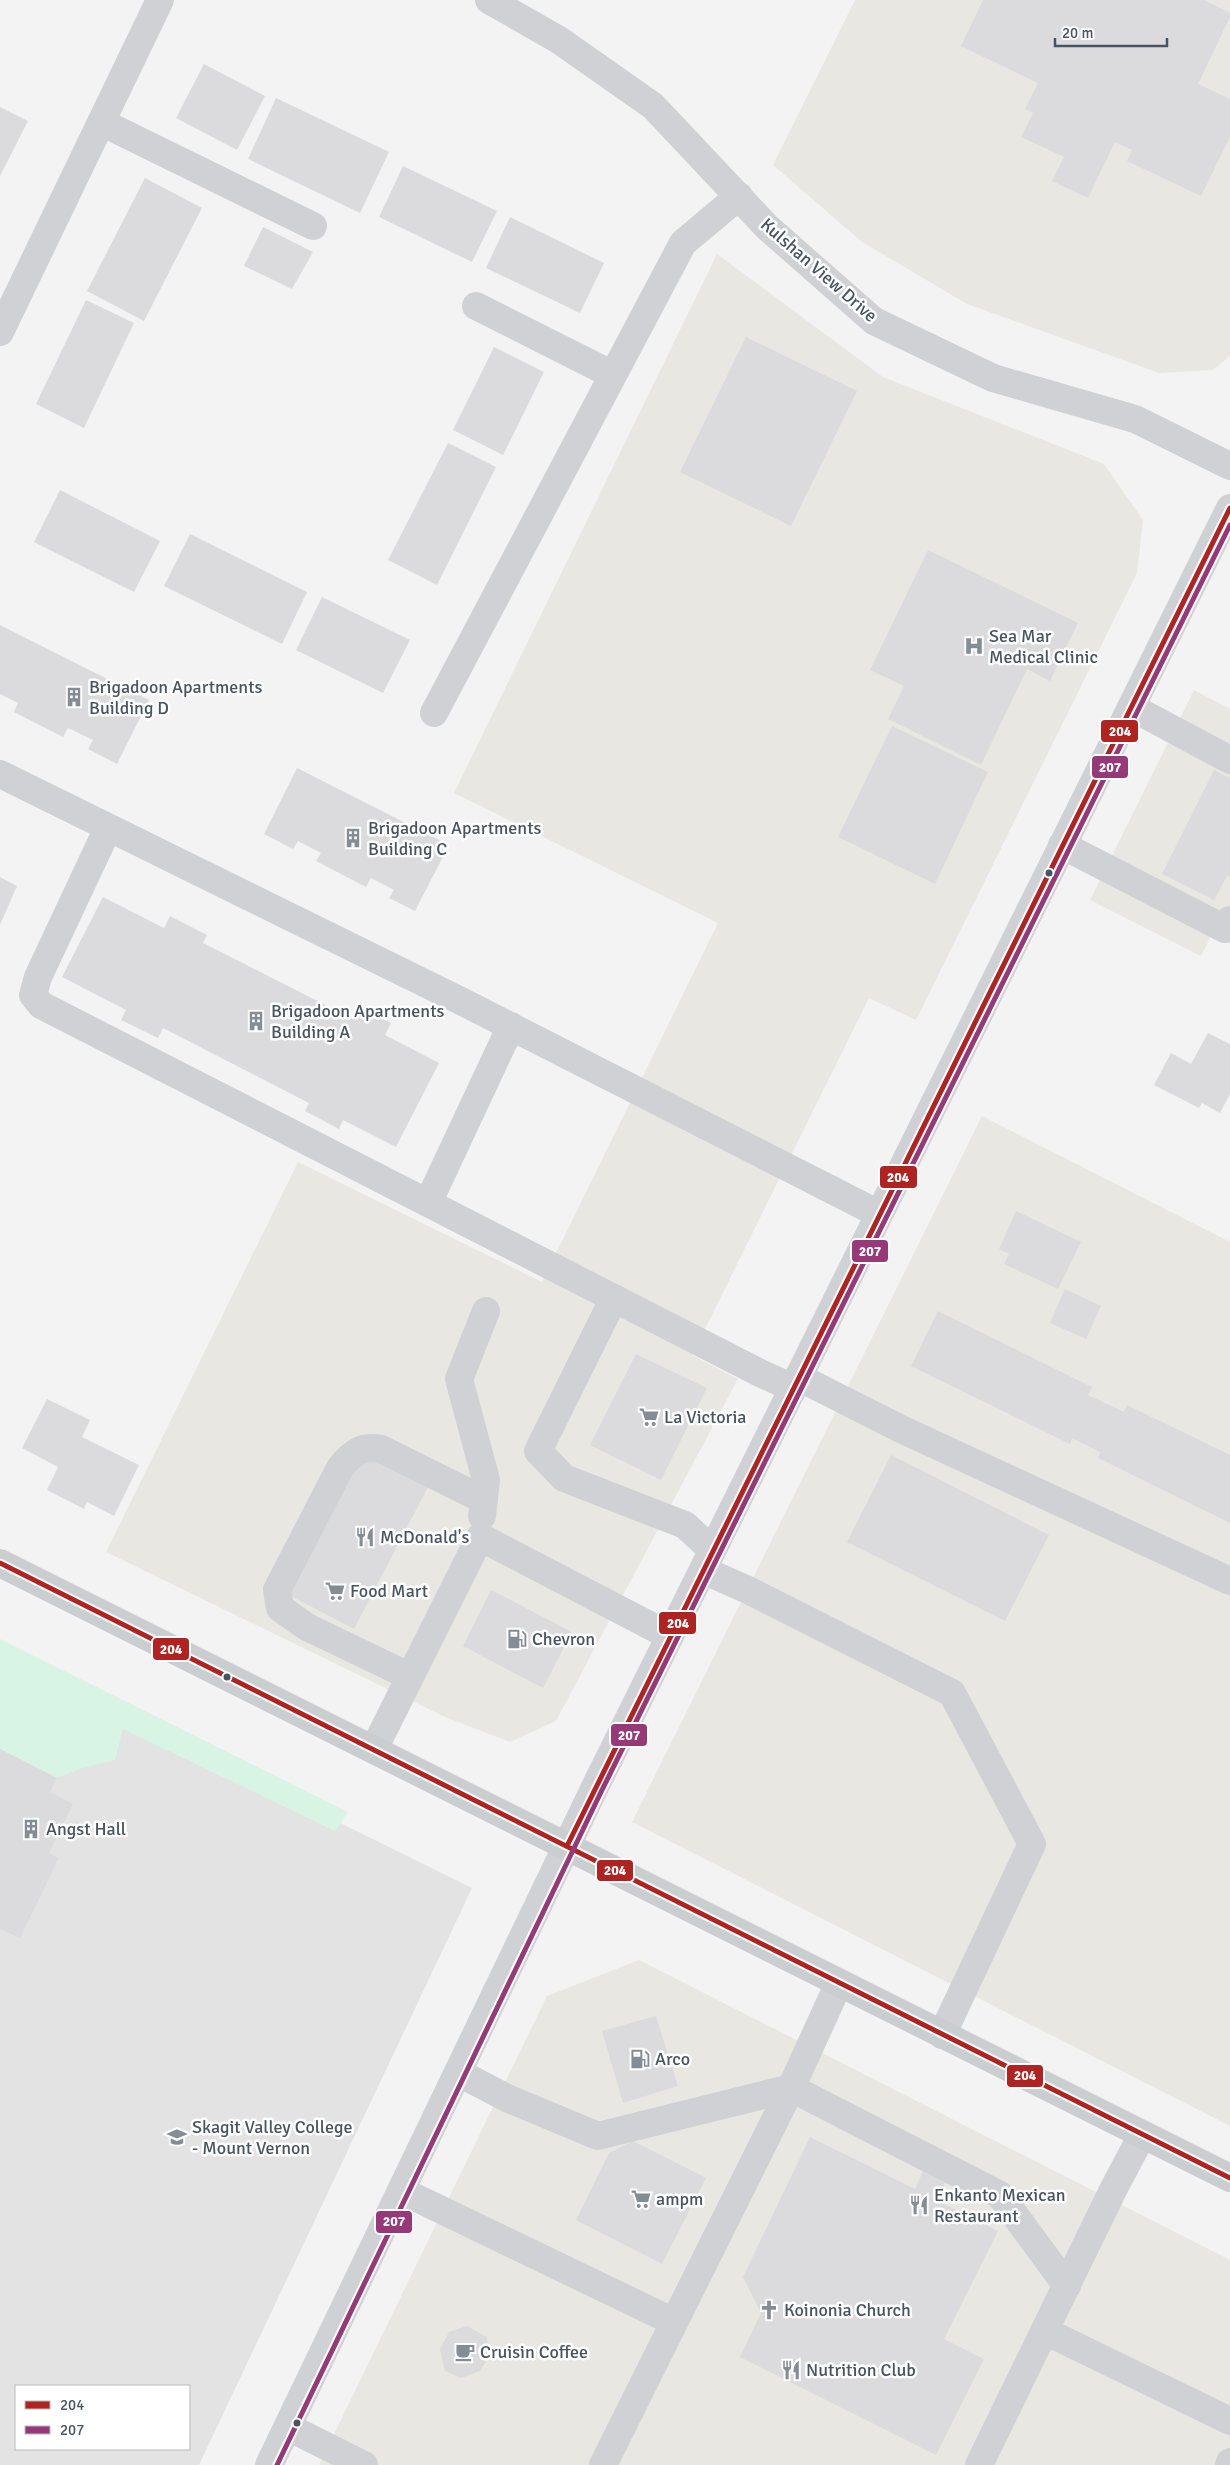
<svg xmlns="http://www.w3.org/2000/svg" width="1230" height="2465" viewBox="0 0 1230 2465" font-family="Signika,sans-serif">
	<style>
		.commercial { fill: #e8e7e2 }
		.education { fill: #e4e3e4; fill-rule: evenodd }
		.green { fill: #d7f4e4 }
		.building { fill: #dbdbdd }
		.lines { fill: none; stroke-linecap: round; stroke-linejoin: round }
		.minor { stroke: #cfd1d4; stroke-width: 28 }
		.major { stroke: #caced1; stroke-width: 28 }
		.bus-1-casing { stroke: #fff; stroke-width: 9 }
		.bus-2-casing { stroke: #fff; stroke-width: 9 }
		.bus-1 { stroke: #b02321; stroke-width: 5 }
		.bus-2 { stroke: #973978; stroke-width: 5 }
		.bus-dot { fill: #485462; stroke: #fff; stroke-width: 2 }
		.labels { text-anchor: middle; stroke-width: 5; stroke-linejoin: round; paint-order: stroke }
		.street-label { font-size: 18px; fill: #485462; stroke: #fff }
		.poi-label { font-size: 18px; fill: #485462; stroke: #fff; text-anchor: start }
		.line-badge { stroke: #fff; stroke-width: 2 }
		.badge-label { font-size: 14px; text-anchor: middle; font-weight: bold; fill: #fff }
	</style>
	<rect width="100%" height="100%" fill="#f4f3f3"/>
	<path class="commercial" d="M855,0H1230V356L1213,370L1159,373L967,304L862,242L773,165Z
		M717,254L883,377L1104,464L1143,520L1137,573L916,1020L869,998L692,1355L738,1379L556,1721L510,1742L445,1717L106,1552L298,1162L542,1282L718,923L454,793Z
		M1194,690L1230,709V913L1224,910L1201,956L1090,900Z
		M982,1116L1230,1242V2126L632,1822Z
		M639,1960L1230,2260V2465H319L547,1996Z"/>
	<path class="education" d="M0,1655L472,1888L199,2465H0ZM16,2386H189V2449H16Z"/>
	<path class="green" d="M0,1639L348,1812L335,1831L123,1729L115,1760L82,1768L57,1778L0,1749Z"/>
	<path class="building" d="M983,0H1204L1230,13V17L1198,84L1230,99V137L1201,196L1127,161L1132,150L1115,142L1088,198L1052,181L1064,157L1021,137L1033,113L1025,109L1038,83L961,46Z
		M204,64L265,96L237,150L176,118Z
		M276,98L389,152L360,213L248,159Z
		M0,107L28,121L0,176Z
		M403,166L497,211L472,262L379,217Z
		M145,178L202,208L144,321L87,291Z
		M510,217L604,263L580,313L486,268Z
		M263,227L313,252L292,289L244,266Z
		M86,300L134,323L84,428L36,404Z
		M746,337L857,391L791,526L680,472Z
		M494,347L544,372L503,455L453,430Z
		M448,443L496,467L437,585L388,560Z
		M60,490L160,541L134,592L34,542Z
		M190,534L307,592L282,644L164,586Z
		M928,550L1078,623L1050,681L1027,669L981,765L888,719L904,686L870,670Z
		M322,597L410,640L383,693L296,650Z
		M0,625L149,700L117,764L88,749L93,740L68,728L63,737L14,712L18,703L0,694Z
		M892,726L988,772L935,884L838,837Z
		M297,768L449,845L415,911L389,898L394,890L371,878L366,887L316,861L321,853L298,841L293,849L264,834Z
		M1214,770L1230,778V877L1227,876L1214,900L1162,874Z
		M0,877L17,886L0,925Z
		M103,897L164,928L170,916L207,935L203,943L351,1018L357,1005L391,1023L385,1035L439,1063L396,1147L343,1120L339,1129L305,1111L309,1103L163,1028L158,1038L121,1020L126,1010L62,977Z
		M1208,1033L1230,1044V1094L1220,1113L1202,1103L1199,1108L1154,1085L1171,1053L1191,1064Z
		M1016,1211L1081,1242L1058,1289L1004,1264L1009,1254L999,1249Z
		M1065,1289L1101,1306L1086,1339L1050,1323Z
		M938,1311L1092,1387L1088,1395L1124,1412L1127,1405L1230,1455V1523L1098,1458L1100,1452L1072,1438L1070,1444L911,1366Z
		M636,1354L707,1388L661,1480L590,1445Z
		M47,1399L90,1420L82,1437L139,1465L114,1516L87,1502L84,1509L47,1490L58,1467L22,1448Z
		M370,1455L429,1485L354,1629L289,1595L359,1459Z
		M891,1455L1049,1535L1005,1621L847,1542Z
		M491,1590L572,1632L543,1688L463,1646Z
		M0,1749L57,1778L50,1792L73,1804L49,1853L59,1858L20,1938L0,1929Z
		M656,2016L678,2086L623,2103L602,2031Z
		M810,2137L915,2189L923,2171L945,2183L936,2200L998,2231L944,2339L984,2359L936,2455L740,2357L761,2313L743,2277Z
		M633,2141L706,2178L662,2264L576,2220L609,2153Z
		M467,2326L487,2337L489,2356L480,2371L461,2378L445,2371L440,2349L449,2332Z"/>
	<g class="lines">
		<path class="minor" d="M489,0L559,40L653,106L767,227L874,321L993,378L1135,419L1230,466
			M101,122L313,226
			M476,306L613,375
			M0,332L160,0
			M1131,707L1230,760
			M434,713L683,243L739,196
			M0,774L457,999L879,1214
			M108,828L38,977L33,995L41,1005L760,1373L793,1388
			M1062,845L1225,929L1230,920
			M428,1203L511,1026
			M614,1298L538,1451L564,1478L685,1525L712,1550
			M798,1377L901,1429L1230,1581
			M482,1516L486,1480L459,1379L486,1311
			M703,1570L748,1590L952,1693L1032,1844L942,2035
			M409,1676L307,1627L280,1608L277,1590L340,1468C352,1453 362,1445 381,1449L484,1500
			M374,1749L480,1537L670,1636
			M459,2073L509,2099L598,2136L791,2088L1000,2195L1067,2286
			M402,2191L674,2322
			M1045,2331L1230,2421
			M288,2427L364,2465
			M269,2465L595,1787L1230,508
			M603,2465L791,2088L839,1983
			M979,2465L1113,2190L1142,2135
			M1229,2465L1230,2462"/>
		<path class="major" d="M0,1563C411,1767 820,1974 1230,2178"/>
		<defs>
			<path id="bus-1" d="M0,1563L1230,2178
				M567,1846L1230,508"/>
			<path id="bus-2" d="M277,2465L602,1790L1230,525"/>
		</defs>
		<use href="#bus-1" class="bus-1-casing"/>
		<use href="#bus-2" class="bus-2-casing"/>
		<use href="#bus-1" class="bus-1"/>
		<use href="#bus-2" class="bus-2"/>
	</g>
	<defs>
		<symbol id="hospital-bare" viewBox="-9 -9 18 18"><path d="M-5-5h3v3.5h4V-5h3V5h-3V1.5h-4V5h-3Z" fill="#848c95" stroke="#fff" stroke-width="2.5" paint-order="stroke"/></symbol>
		<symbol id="building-bare" viewBox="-9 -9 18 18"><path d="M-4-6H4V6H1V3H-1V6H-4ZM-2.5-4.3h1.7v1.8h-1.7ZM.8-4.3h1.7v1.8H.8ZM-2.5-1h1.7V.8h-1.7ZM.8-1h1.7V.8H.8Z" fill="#848c95" stroke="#fff" stroke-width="2.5" paint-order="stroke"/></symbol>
		<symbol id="supermarket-bare" viewBox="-9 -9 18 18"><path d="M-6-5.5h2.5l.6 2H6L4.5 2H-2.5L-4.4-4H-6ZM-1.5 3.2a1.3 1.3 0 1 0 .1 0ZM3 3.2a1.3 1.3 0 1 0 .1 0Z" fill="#848c95" stroke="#fff" stroke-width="2.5" paint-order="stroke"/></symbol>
		<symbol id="restaurant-bare" viewBox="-9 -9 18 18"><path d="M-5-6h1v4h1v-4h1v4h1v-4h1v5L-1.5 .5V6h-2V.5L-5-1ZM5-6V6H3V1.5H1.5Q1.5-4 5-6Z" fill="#848c95" stroke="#fff" stroke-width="2.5" paint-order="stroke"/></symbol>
		<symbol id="fuel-bare" viewBox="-9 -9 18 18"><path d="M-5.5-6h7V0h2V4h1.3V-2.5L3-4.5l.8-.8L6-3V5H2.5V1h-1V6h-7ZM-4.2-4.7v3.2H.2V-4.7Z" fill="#848c95" stroke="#fff" stroke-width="2.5" paint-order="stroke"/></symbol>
		<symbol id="university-bare" viewBox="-9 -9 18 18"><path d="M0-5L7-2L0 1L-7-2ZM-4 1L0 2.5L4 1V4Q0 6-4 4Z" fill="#848c95" stroke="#fff" stroke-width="2.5" paint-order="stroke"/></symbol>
		<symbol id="church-bare" viewBox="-9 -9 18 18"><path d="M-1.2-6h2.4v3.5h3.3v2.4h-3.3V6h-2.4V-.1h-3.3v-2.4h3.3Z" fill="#848c95" stroke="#fff" stroke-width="2.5" paint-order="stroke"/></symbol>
		<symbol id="cafe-bare" viewBox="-9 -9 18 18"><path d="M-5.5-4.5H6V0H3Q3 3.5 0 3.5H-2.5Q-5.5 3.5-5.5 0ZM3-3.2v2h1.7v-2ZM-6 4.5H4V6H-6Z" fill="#848c95" stroke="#fff" stroke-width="2.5" paint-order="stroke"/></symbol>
	</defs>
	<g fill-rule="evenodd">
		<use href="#hospital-bare" x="960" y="632" width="28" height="28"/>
		<use href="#building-bare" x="60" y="683" width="28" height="28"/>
		<use href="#building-bare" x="339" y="824" width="28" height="28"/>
		<use href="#building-bare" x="242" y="1007" width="28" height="28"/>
		<use href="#supermarket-bare" x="635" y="1403" width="28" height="28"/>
		<use href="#restaurant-bare" x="351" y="1523" width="28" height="28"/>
		<use href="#supermarket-bare" x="321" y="1577" width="28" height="28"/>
		<use href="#fuel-bare" x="503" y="1625" width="28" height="28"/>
		<use href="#building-bare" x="17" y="1815" width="28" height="28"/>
		<use href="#fuel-bare" x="626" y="2045" width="28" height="28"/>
		<use href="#university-bare" x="163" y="2123" width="28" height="28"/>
		<use href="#supermarket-bare" x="627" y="2185" width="28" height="28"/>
		<use href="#restaurant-bare" x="905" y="2191" width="28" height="28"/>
		<use href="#church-bare" x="755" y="2296" width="28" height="28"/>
		<use href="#cafe-bare" x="451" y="2338" width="28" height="28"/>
		<use href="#restaurant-bare" x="777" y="2356" width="28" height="28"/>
	</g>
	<g class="bus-dot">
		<circle cx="1049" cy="873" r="4.5"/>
		<circle cx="227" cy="1677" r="4.5"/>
		<circle cx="297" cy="2423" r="4.5"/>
	</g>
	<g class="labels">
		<g class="street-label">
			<text transform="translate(819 270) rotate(41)" y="6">Kulshan View Drive</text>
		</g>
		<g class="poi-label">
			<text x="989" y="642">Sea Mar<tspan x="989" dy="21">Medical Clinic</tspan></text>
			<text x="89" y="693">Brigadoon Apartments<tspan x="89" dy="21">Building D</tspan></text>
			<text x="368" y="834">Brigadoon Apartments<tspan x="368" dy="21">Building C</tspan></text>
			<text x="271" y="1017">Brigadoon Apartments<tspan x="271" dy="21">Building A</tspan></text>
			<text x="664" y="1423">La Victoria</text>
			<text x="380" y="1543">McDonald's</text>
			<text x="350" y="1597">Food Mart</text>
			<text x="532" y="1645">Chevron</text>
			<text x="46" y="1835">Angst Hall</text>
			<text x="655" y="2065">Arco</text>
			<text x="192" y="2133">Skagit Valley College<tspan x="192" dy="21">- Mount Vernon</tspan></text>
			<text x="934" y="2201">Enkanto Mexican<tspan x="934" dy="21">Restaurant</tspan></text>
			<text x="656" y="2205">ampm</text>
			<text x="784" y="2316">Koinonia Church</text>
			<text x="480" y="2358">Cruisin Coffee</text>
			<text x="806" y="2376">Nutrition Club</text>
		</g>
	</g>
	<g class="line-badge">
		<rect x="1100" y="719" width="39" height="24" rx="5" fill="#b02321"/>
		<rect x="1091" y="755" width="38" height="24" rx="5" fill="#973978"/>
		<rect x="879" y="1165" width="39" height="24" rx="5" fill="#b02321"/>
		<rect x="851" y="1239" width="38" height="24" rx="5" fill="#973978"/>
		<rect x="658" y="1611" width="39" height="24" rx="5" fill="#b02321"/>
		<rect x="152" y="1637" width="38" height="24" rx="5" fill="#b02321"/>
		<rect x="610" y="1723" width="38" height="24" rx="5" fill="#973978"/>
		<rect x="596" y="1859" width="38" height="23" rx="5" fill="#b02321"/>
		<rect x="1006" y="2064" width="38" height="24" rx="5" fill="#b02321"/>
		<rect x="375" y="2210" width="38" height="24" rx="5" fill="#973978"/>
	</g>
	<g class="badge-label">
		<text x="1120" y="736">204</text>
		<text x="1110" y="772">207</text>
		<text x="898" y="1182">204</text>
		<text x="870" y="1256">207</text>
		<text x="678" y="1628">204</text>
		<text x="171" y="1654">204</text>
		<text x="629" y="1740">207</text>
		<text x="615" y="1875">204</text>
		<text x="1025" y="2080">204</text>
		<text x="394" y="2226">207</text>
	</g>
	<rect x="15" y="2385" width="175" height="65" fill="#ffffff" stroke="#b6bbc0"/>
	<rect x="25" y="2401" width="25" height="8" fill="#b02321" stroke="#b6bbc0"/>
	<text x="60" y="2410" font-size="15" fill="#485462">204</text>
	<rect x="25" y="2426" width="25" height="8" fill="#973978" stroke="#b6bbc0"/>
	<text x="60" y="2435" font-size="15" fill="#485462">207</text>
	<path d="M1055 38v8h112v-8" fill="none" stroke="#485462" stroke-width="2.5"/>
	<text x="1062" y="38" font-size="15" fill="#485462" stroke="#ffffff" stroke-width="4" paint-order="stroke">20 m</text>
</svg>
